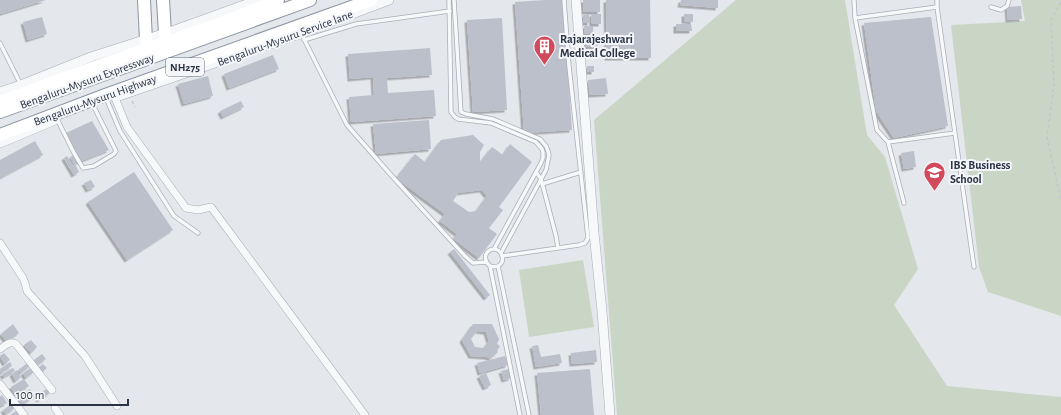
<svg xmlns="http://www.w3.org/2000/svg" width="1061" height="415" viewBox="0 0 1061 415" font-family="'Alegreya Sans',sans-serif">
	<style>
		.green { fill: #c9d6c5 }
		.building { fill: #bbc0ca; fill-rule: evenodd; filter: url(#shadow) }
		.lines { fill: none; stroke-linecap: round; stroke-linejoin: round }
		.service-casing { stroke: #a9aeb7; stroke-width: 5 }
		.minor-casing { stroke: #a9aeb7; stroke-width: 8 }
		.tertiary-casing { stroke: #a9aeb7; stroke-width: 10 }
		.trunk-casing { stroke: #8b94a3; stroke-width: 14 }
		.path { stroke: #c2c5cb; stroke-width: 1.5; stroke-dasharray: 3 3; stroke-linecap: butt }
		.service { stroke: #f7f8fa; stroke-width: 3.5 }
		.minor { stroke: #f7f8fa; stroke-width: 7 }
		.tertiary { stroke: #f7f8fa; stroke-width: 9 }
		.trunk { stroke: #fff; stroke-width: 12 }
		.labels { text-anchor: middle; stroke-width: 4; stroke-linejoin: round; paint-order: stroke }
		.shield { fill: #f4f6f9; stroke: #676e7b; stroke-width: 1 }
		.shield-label { font-size: 11px; font-weight: bold; fill: #2b3445 }
		.street-label { font-size: 12px; fill: #2b3445; stroke: #f4f6f9 }
		.poi-label { font-size: 12px; font-weight: bold; fill: #2b3445; stroke: #f4f6f9; text-anchor: start }
	</style>
	<defs>
		<filter id="shadow"><feDropShadow dx="-2.5" dy="2.5" stdDeviation="0" flood-color="#0004"/></filter>
	</defs>
	<rect width="100%" height="100%" fill="#e4e7ec"/>
	<path class="green" d="M736,0H845L867,135L885,157L918,269L894,305L947,386L1061,397V415H617L594,120Z
		M1021,0H1061V316L988,292L979,267L951,25L1025,21Z
		M583,260L594,327L529,337L519,270Z"/>
	<path class="building" d="M0,0H46L0,14Z
		M545,0H563L572,130L524,133L515,2Z
		M583,0H600V12H584Z
		M606,0H650L651,58H607Z
		M681,0H718V8L680,5Z
		M1021,6L1022,19L1008,20L1007,7Z
		M589,14L590,23H583V15Z
		M591,14H601V24H592Z
		M684,14H693V22L684,21Z
		M42,17L47,34L28,40L23,22Z
		M931,17L948,126L894,138L876,111L864,23Z
		M502,18L507,110L473,112L467,20Z
		M676,24H691L692,31H676Z
		M584,26H593V33L585,34Z
		M586,36H594L595,39H587Z
		M586,41H597L598,47H586Z
		M430,48L432,75L387,78L388,93L434,90L436,116L351,122L349,97L374,95L373,77L350,79L348,54Z
		M586,50H593V56H586Z
		M273,55L279,69L229,88L224,74Z
		M587,66H594V72H587Z
		M208,76L213,96L184,104L178,84Z
		M606,78L608,94L590,95L588,80Z
		M241,101L244,107L223,117L220,111Z
		M429,120L431,149L376,154L373,124Z
		M92,121L109,150L74,164L70,157L77,153L66,133Z
		M473,135L484,145L480,152V162L492,147L503,155L510,144L532,162L499,207L503,210L489,228L497,234L479,258L454,239L457,234L440,221L445,214L396,178L415,154L425,162L441,140ZM482,190L487,196L476,211L469,212L453,201L458,193Z
		M35,141L43,155L0,178V160Z
		M914,151L916,167L904,169L901,153Z
		M67,156L73,166L75,164L79,172L74,175L64,158Z
		M134,172L173,230L127,260L88,202Z
		M91,180L95,187L88,190L84,183Z
		M454,249L490,295L486,298L450,252Z
		M13,324L19,333L7,342L1,334Z
		M473,324H492L499,339L497,344L500,346L497,351L498,352L496,354H495L491,359L487,357L471,356L462,340ZM477,331L486,332L489,341L484,348L475,347L471,339Z
		M31,340L37,347L31,353L24,345Z
		M538,345L541,357L560,354L562,363L536,367L532,346Z
		M596,350L597,362L572,364L571,353Z
		M4,353L10,360L5,364L0,356Z
		M42,354L46,359L38,365L34,360Z
		M505,356L508,365L480,373L477,363Z
		M10,362L12,366L1,373L0,369Z
		M29,362L31,365L21,373L18,370Z
		M43,364L47,368L42,372L38,368Z
		M32,367L35,371L26,378L23,373Z
		M13,368L15,371L4,377L2,374Z
		M509,369L511,378L504,380L501,371Z
		M590,369L594,415H541L537,373Z
		M17,370L21,377L16,381L12,374Z
		M486,373L491,385L485,388L479,376Z
		M24,379L29,386L15,395L11,387Z
		M48,388L51,392L39,400L36,396Z
		M30,389L35,396L22,405L18,398Z
		M2,395L7,403L1,406L0,404V397Z
		M12,404L15,408L6,414L3,410Z
		M16,411L19,415H10Z"/>
	<g class="lines">
		<defs>
			<path id="service" d="M449,0L451,112L455,117L458,119L491,123L536,142L542,149L543,152V158L541,163L494,249
				M454,0L461,112L466,114L493,119L540,139L546,146L548,151L549,155L546,170L501,253
				M854,0L855,18L937,7L974,267
				M937,0V7
				M991,7L1001,10L1007,6L1009,0
				M855,18L877,130L888,142L955,133
				M301,33L347,125L391,175L465,256L473,263L486,262
				M304,40L356,24L450,11
				M0,43L21,85
				M107,100L120,131L174,216L198,233
				M57,119L74,153L83,168L94,166L114,154L116,151L93,105
				M888,142L904,203
				M542,184L581,172
				M558,248L579,245L585,243L588,238L569,66L564,0
				M502,256L558,248L556,236L541,179L536,172
				M490,266C509,271 504,244 490,250C483,254 485,262 490,266L520,415
				M498,266L529,415"/>
			<path id="minor" d="M115,98L127,127L186,208L198,210L211,207L365,415
				M0,243L23,278L25,283L27,291L85,356L117,406
				M0,349C5,346 10,340 16,344L52,390
				M0,384L24,415
				M55,408L60,415"/>
			<path id="tertiary" d="M576,0L594,233L602,311L610,415
				M0,92L21,85L91,57L175,30L258,0
				M119,96L299,34L389,0
				M0,143L55,120"/>
			<path id="trunk" d="M144,0L146,40
				M163,0L165,34
				M0,102L95,67L219,24L278,0
				M0,112L310,0
				M0,135L105,95L371,0"/>
		</defs>
		<use href="#service" class="service-casing"/>
		<use href="#minor" class="minor-casing"/>
		<use href="#tertiary" class="tertiary-casing"/>
		<use href="#trunk" class="trunk-casing"/>
		<path class="path" d="M1061,2L1051,20L1054,85L1047,137L1061,200
			M132,101L135,107"/>
		<use href="#service" class="service"/>
		<use href="#minor" class="minor"/>
		<use href="#tertiary" class="tertiary"/>
		<use href="#trunk" class="trunk"/>
	</g>
	<defs>
		<symbol id="building-pin" viewBox="-11 -11 22 30"><path d="M0 17L-7.5 6A9.5 9.5 0 1 1 7.5 6Z" fill="#d1495b" stroke="#f4f6f9"/><path d="M-4-6H4V6H1V3H-1V6H-4ZM-2.5-4.3h1.7v1.8h-1.7ZM.8-4.3h1.7v1.8H.8ZM-2.5-1h1.7V.8h-1.7ZM.8-1h1.7V.8H.8Z" fill="#fff"/></symbol>
		<symbol id="university-pin" viewBox="-11 -11 22 30"><path d="M0 17L-7.5 6A9.5 9.5 0 1 1 7.5 6Z" fill="#d1495b" stroke="#f4f6f9"/><path d="M0-5L7-2L0 1L-7-2ZM-4 1L0 2.5L4 1V4Q0 6-4 4Z" fill="#fff"/></symbol>
	</defs>
	<g fill-rule="evenodd">
		<use href="#building-pin" x="532" y="34" width="25" height="34"/>
		<use href="#university-pin" x="922" y="160" width="25" height="34"/>
	</g>
	<g class="labels">
		<rect class="shield" x="166" y="58" width="38" height="18" rx="3"/>
		<g class="shield-label">
			<text x="185" y="71">NH275</text>
		</g>
		<g class="street-label">
			<text transform="translate(285 38) rotate(-20)" y="4">Bengaluru-Mysuru Service lane</text>
			<text transform="translate(87 81) rotate(-20)" y="4">Bengaluru-Mysuru Expressway</text>
			<text transform="translate(95 100) rotate(-20)" y="4">Bengaluru-Mysuru Highway</text>
		</g>
		<g class="poi-label">
			<text x="560" y="43">Rajarajeshwari<tspan x="560" dy="14">Medical College</tspan></text>
			<text x="950" y="169">IBS Business<tspan x="950" dy="14">School</tspan></text>
		</g>
	</g>
	<path d="M10 399v6h118v-6" fill="none" stroke="#2b3445" stroke-width="2"/>
	<text x="16" y="399" font-size="12" fill="#2b3445" stroke="#f4f6f9" stroke-width="3" paint-order="stroke">100 m</text>
</svg>
